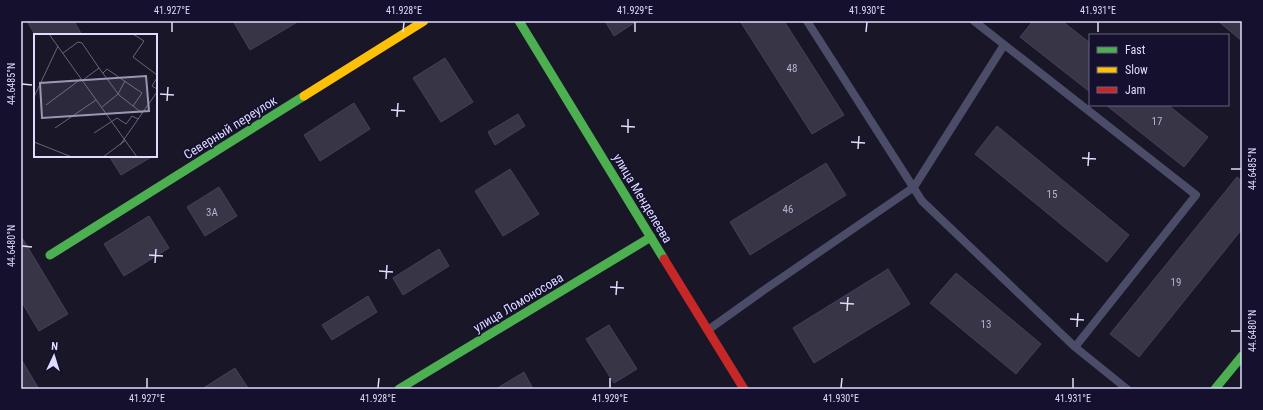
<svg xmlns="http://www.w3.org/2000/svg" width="1263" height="410" viewBox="0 0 1263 410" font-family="'Roboto Condensed',sans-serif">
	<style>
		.building { fill: #383547; stroke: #454159 }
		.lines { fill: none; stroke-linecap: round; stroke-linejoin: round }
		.lane { stroke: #4b4c67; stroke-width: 8 }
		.fast { stroke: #4caf50; stroke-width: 9 }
		.slow { stroke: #ffc107; stroke-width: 9 }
		.jam { stroke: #c62828; stroke-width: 9 }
		.ticks { fill: none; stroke: #dedcff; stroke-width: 1.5 }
		.labels { text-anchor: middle; stroke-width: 3.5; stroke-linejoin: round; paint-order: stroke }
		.number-label { font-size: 11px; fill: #b4b2d1 }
		.street-label { font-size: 13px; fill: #dedcff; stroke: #14102d }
		.inset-road { fill: none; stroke: #68657d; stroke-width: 1 }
		.view { fill: #9997b3; fill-opacity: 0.15; stroke: #9997b3; stroke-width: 2 }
		.inset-edge { fill: none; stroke: #dedcff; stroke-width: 2 }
		.neatline { fill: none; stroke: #dedcff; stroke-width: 1.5 }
		.ticks-label { font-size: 10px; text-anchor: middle; fill: #dedcff }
	</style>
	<rect width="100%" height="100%" fill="#191627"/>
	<path class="building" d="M27,21H74L82,35H35Z
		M233,21H299L250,50Z
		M605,21H637L614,36Z
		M740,21H784L844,115L812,134Z
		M1033,21H1062L1090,43V92L1020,37Z
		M1218,21H1242V41Z
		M445,58L473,102L441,122L413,78Z
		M354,103L370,129L320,161L304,135Z
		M1106,105H1168L1208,137L1184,167Z
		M518,114L525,126L495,145L488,132Z
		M997,126L1129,235L1107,262L975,154Z
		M109,156H153L121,175Z
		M826,163L846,195L750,255L730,222Z
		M510,169L539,214L503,236L475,191Z
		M1237,177L1242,181V229L1139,357L1110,334Z
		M219,187L237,216L205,236L187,207Z
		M149,216L169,248L124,276L104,244Z
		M21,236L68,314L39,331L21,301Z
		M439,249L449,266L403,295L393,278Z
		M888,269L910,304L814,363L793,328Z
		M956,273L1041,344L1016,374L930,303Z
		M368,296L377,312L332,340L322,325Z
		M609,325L637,369L614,383L586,339Z
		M21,359L39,389H21Z
		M235,368L248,388L247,389H202Z
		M524,372L533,389H496Z"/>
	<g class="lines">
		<path class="lane" d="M807,21L922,201L1075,347L1127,389
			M974,21L1196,195L1075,347
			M708,330L764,290L914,187L1004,45"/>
		<path class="fast" d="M519,21L664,259
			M50,255L304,96
			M399,389L651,237
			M1215,389L1242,356"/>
		<path class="slow" d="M304,96L424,21"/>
		<path class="jam" d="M664,259L744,389"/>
	</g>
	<path class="ticks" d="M172,32V22M403,32L404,22M635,32V22M866,32L867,22M1098,32V22M22,84L32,85M160,94L174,95M167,101L168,87M391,110L405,111M397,117L398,103M621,126L635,127M628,133V119M851,142L865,143M858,149L859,136M1082,158L1096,159M1088,166L1089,152M1231,169H1241M22,246L32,247M149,255L163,256M155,263L156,249M379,271L393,272M386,279L387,265M610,287L624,288M616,295L617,281M840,303L854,304M847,311L848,297M1070,319L1084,320M1077,327L1078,313M1231,331H1241M147,388V378M378,388L379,378M610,388V378M841,388L842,378M1073,388V378"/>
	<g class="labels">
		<g class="number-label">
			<text x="792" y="72">48</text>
			<text x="1157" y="125">17</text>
			<text x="1052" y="198">15</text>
			<text x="788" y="213">46</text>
			<text x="212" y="216">3А</text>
			<text x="1176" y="286">19</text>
			<text x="986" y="328">13</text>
		</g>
		<g class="street-label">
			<text transform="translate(230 127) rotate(-32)" y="5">Северный переулок</text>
			<text transform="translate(643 198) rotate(59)" y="5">улица Менделеева</text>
			<text transform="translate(518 302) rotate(-31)" y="5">улица Ломоносова</text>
		</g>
	</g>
	<g transform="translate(34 34)">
		<rect width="123" height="123" fill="#191627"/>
		<path class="inset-road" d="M15,0L103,123M99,0L110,7L99,23L123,41M29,19L44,8L48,9L65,34M69,39L73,35L108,59L99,72M123,44L118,52L123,55M49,46L65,34L85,61L108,79M0,63L24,12M12,71L47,45M68,73L84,60L91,47M21,94L62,66M60,99L83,84L92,90L98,82L104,85M0,108L38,123M86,111L123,58M69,123L92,106"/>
		<path class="view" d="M112,42L115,77L8,84L6,49Z"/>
		<rect width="123" height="123" class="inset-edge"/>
	</g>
	<rect width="1263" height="410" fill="none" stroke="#14102d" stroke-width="44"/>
	<rect x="1089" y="34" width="140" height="72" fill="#14102d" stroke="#656281"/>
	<rect x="1097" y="47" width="20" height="6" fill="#4caf50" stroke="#656281"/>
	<text x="1125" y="54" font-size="12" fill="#dedcff">Fast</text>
	<rect x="1097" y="67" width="20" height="6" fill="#ffc107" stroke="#656281"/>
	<text x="1125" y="74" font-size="12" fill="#dedcff">Slow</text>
	<rect x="1097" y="87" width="20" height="6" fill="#c62828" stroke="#656281"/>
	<text x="1125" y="94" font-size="12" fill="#dedcff">Jam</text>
	<g transform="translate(54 356) rotate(4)" stroke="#14102d" stroke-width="3" paint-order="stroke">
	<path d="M0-3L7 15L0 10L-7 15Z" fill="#dedcff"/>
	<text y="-6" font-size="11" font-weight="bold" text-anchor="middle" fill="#dedcff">N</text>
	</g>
	<rect x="22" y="22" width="1219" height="366" class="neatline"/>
	<g class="ticks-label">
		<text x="172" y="14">41.927°E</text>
		<text x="404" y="14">41.928°E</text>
		<text x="635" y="14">41.929°E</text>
		<text x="867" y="14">41.930°E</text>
		<text x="1098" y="14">41.931°E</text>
		<text transform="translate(11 84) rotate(-90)" y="4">44.6485°N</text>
		<text transform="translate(1252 169) rotate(-90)" y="4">44.6485°N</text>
		<text transform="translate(11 246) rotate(-90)" y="4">44.6480°N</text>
		<text transform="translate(1252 331) rotate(-90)" y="4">44.6480°N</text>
		<text x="147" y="402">41.927°E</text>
		<text x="378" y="402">41.928°E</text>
		<text x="610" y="402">41.929°E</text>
		<text x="841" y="402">41.930°E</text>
		<text x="1073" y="402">41.931°E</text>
	</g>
</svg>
